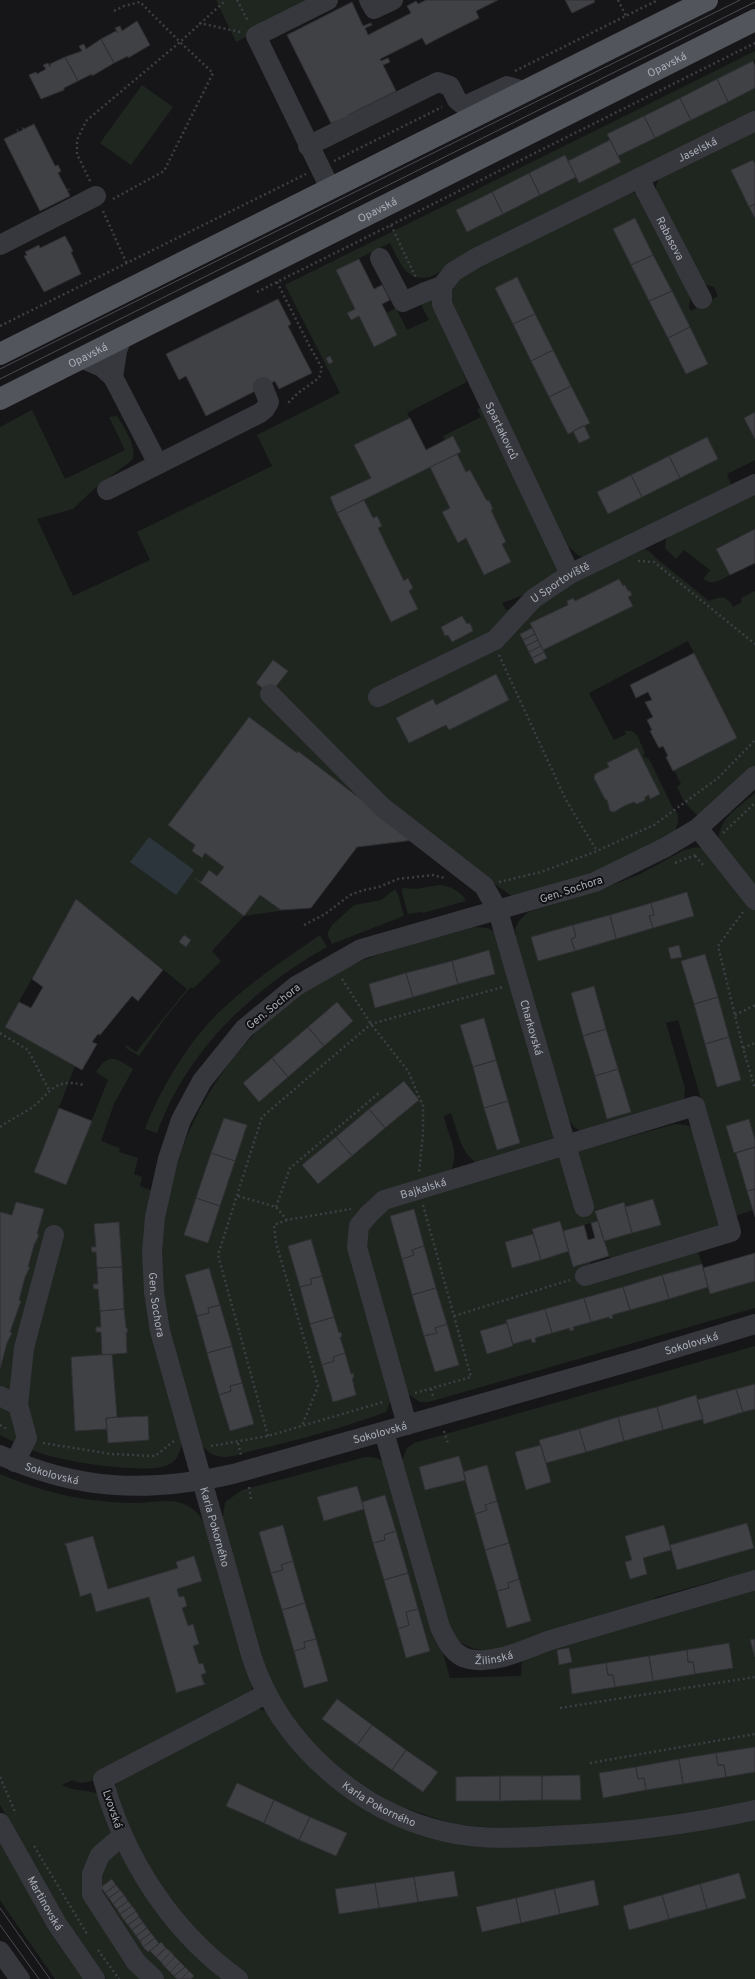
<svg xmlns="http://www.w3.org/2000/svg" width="755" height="1979" viewBox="0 0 755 1979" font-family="Overpass,sans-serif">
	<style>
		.green { fill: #1e261f; fill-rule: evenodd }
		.water { fill: #2c353c }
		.building { fill: #404145; stroke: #303034 }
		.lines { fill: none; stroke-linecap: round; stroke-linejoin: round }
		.path { stroke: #3d3f44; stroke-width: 2.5; stroke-dasharray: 2 3; stroke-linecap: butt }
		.minor { stroke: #37383d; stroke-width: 20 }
		.major { stroke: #53555c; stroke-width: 22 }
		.tram { stroke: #4a4c52; stroke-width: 1 }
		.labels { text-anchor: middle; stroke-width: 4; stroke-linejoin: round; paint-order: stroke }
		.street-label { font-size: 11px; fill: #a8adb8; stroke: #111113 }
	</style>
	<rect width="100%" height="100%" fill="#161618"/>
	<path class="green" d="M216,0H318L236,42Z
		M755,51V60L607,134L610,140L568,161L564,155L456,210L467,232L576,177L579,183L621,162L618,156L755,88V114L430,277C405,282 400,262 390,243L336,270L355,309L347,313L350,320L359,316L374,347L397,335L386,313L396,308L407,330L429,320L419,301L426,298L433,301L467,382L407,413L410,418L355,445L371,478L330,497L391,622L418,608L409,591L413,588L409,579L404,581L378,528L382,526L377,517L373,518L364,500L430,467L450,508L442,512L458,543L466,538L484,575L510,562L502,544L506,542L491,510L493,509L489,500L487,501L470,470L466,472L457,454L461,452L445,440L443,436L481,417L477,409L481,408L561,568L546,586L502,603L506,610L645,549L649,551L656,558L709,601C720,596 727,595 733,607L742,602L741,598L755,591V771L701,819L685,803L677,787L681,784L674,770L737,738L688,641L589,693L614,740L626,734L624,731H632L637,735L645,753L643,756L649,759L673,808C683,816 676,828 672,839L642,855L516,899L473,869L414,840L357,847L309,907L244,916L212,951L221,961L194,988L191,987L188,990L166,1017L139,1056L126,1048V1045L136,1052L187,989L76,899L5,1027L75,1066L34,1172L66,1185L108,1080L96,1072C109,1052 116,1058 133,1069L114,1104L101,1141L120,1148L119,1152L138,1158L134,1174L142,1177L140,1186L153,1191L150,1203L182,1443C180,1452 178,1459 170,1464C151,1476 58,1461 37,1452C24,1447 12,1441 0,1435V427L32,410L65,479L125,450L109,417L117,416C124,427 138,448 132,460L93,490L73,509L37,519L73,596L150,560L137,532L272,466L257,435L340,393L285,285Z
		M142,85L173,107L131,165L100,143Z
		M755,127V460L727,474L732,487L588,558L579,556L568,546L452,312L450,286L458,277L632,192L638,194L692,291L689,307L691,311L718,296L714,287L700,283L656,192V186L660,176Z
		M755,494V529L716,549L730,575C720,580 713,586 703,579L710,570L684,550L676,559L665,548L666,539L670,536Z
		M755,793V888L719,841C717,819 741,806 755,793Z
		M697,847L704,849L755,904V1217L753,1210L735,1216L678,1020L666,1023L685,1088L684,1100L582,1132L574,1127L568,1118L516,938L515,930L518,922L528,912L603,889L640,874L684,850Z
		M439,885C449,886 462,891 466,901L423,913L422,912L408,914L402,893V888L416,889Z
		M395,889L398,894L404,916L332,944L328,936V932L332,925L354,905L381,900Z
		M475,927L488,928L498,934L555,1124L553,1138L478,1164C460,1153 458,1132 451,1113L444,1116C448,1138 461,1150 450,1173L353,1227L392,1397L386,1412C342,1428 296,1441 251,1451C241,1454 227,1459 218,1456C208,1454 203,1447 198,1439C190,1408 182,1377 174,1346C170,1332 164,1317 163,1302C150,1168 212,1044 329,976C374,951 427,941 475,927Z
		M320,935L327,947C252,989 187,1050 157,1133L145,1129C160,1089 188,1043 218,1013C249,983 285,959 320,935Z
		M675,1124L686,1125L694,1129L723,1225L612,1260L609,1256L604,1241L660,1224L653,1199L625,1207L623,1202L595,1210L598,1221L563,1231L559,1221L532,1229L533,1234L505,1242L512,1268L569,1251L590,1262L591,1267L698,1251L703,1268L755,1253V1308L429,1402H420L405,1392L364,1250L368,1223L377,1212L568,1154Z
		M755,1346V1574L727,1582L721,1579L654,1598L652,1605L493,1650C476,1652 463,1646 451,1634L401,1463L407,1448L414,1443Z
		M365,1457C382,1457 383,1461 392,1475L450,1678L521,1676L522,1659L755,1586V1801L669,1816L597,1825L518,1829L457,1825L395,1805L372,1793L337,1767L306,1735L285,1707L272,1683L261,1655L222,1522L225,1502L242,1490Z
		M0,1474C41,1492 85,1502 131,1503C148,1504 170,1497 186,1505C199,1511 204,1522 209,1535L253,1685L251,1692L97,1779C88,1782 81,1785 73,1780L62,1785C75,1792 89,1789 102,1795L114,1829L85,1877L150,1979H106L62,1915L0,1805ZM93,1536L108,1589L178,1568L176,1562L194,1557L201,1581L177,1589L179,1597L184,1596L187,1606L182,1608L188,1626L193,1625L199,1643L193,1646L199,1664L204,1663L206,1673L201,1675L204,1683L206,1684L175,1692L176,1691L149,1597L91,1593L79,1597L80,1595L66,1545L64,1544Z
		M256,1709H261L271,1714L295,1746L456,1840L755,1817V1979H248L185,1922L142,1858L115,1796L116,1784L123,1777Z
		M0,1843L44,1919L85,1979H55L6,1909L0,1900Z
		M123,1849L228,1979H162L141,1958L97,1890L104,1861Z"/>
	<path class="water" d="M149,837L194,870L176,895L130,862Z"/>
	<path class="building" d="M426,0H498L476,11L479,18L435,40L426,45L422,38L380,59L381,61L388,58L390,62L383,65L396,91L348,115L349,117L331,123L287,35L352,2L363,26L371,23L372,25L365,28L368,35L411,13L407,6L416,1L418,4Z
		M565,0H594L595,2L572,13Z
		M137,21L150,45L128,58V56L114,63L101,39L116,31L118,33L115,28L120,26L122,31Z
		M101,39L114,63L92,76V74L78,81L65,57L82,51L79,46L84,44L86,49Z
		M65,57L78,81L64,88V90L41,99L29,75L36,72L37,74L46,69L43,65L48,63L50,67V64Z
		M753,61L755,66V88L728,102L717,79Z
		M717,79L728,102L691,120L680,98Z
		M680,98L691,120L655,138L644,116Z
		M644,116L655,138L618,156L607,134Z
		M34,124L55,166L58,165L61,171L58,173L67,190L70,189L67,190L70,196L40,211L4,139L18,132L17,129L18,132L23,130L22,127L24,129Z
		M610,140L621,162L579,183L568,161Z
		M565,155L576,177L540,195L529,173Z
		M753,160L755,164V204L749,207L731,170Z
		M529,173L540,195L503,214L492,192Z
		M492,192L503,214L467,232L456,210Z
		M755,204V218L749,207Z
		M635,218L653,255L631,265L613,229Z
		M65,236L73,251L71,252L81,274L44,292L24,256L27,255L25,252L39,245L40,248Z
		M653,255L672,291L649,301L631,265Z
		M359,259L374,289L382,285L390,300L382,304L397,335L374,347L359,316L351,320L347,313L355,309L336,270Z
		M517,277L535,314L513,324L495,288Z
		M672,291L690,327L668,338L649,301Z
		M278,299L291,324L288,326L312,373L279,389L275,381L206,416L186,376L179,380L166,354Z
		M535,314L553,350L531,361L513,324Z
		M690,327L708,364L686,374L668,338Z
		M553,350L571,386L549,397L531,361Z
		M330,356L333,362L329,364L326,358Z
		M571,386L590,423L568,434L549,397Z
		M755,412V439L744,418Z
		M410,418L426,450L453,436L461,452L337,513L330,497L371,478L354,445Z
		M584,425L590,438L579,443L573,431Z
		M707,437L718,459L680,478L669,456Z
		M457,454L466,472L470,470L487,501L489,500L493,509L491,510L506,542L502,544L511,562L484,575L466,538L458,543L442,512L450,508L430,467Z
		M669,456L680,478L642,497L631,475Z
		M631,475L642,497L608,514L597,492Z
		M364,500L373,518L377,516L382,526L378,528L404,581L408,578L413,588L409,591L418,609L391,622L337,513Z
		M755,529V563L730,575L716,549Z
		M619,579L623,586L625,585L628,591H630L632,595L628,597L633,606L543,650L530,623L568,605L567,601L573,598L575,601Z
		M462,616L467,624L470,623L473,631L452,642L448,635L445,636L441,627Z
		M532,628L535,634L523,640L520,634Z
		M535,634L538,640L526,646L523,640Z
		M538,640L541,646L529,652L526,646Z
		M541,646L544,652L532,658L529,652Z
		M544,652L547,658L535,664L532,658Z
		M694,653L737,738L673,771L666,757L668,756L663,746L659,748L650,731L652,730L647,720L653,717L645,702L652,700L648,692L636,698L630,685Z
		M273,660L288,671L270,694L256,683Z
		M496,674L509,700L449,730L446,725L409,743L396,718L433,699L436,705Z
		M249,717L297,753L298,751L414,840L357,847L311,908L281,910L260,895L244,916L194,878L201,882L209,870L217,876L224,867L205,853L202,858L192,851L195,845L168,825Z
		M637,748L660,794L650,799L649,795L645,797V800L637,804L634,802L624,806L614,812L610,811L607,800L605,799L594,778L595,774L609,767L607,763Z
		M687,892L694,916L653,928L649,916L654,915L651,903Z
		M76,899L163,970L138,1001L132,996L100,1035L98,1034L92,1042L97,1044L82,1070L5,1027L19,1002L31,1008L43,987L32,979Z
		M651,903L654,915L649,916L653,928L616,939L610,915Z
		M610,915L616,939L575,951L571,939L576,937L573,925Z
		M573,925L576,937L571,939L575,951L538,961L531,937Z
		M184,935L191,940L186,947L179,942Z
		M679,945L682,957L671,959L668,948Z
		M489,950L495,974L458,984L452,961Z
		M705,954L718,997L694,1004L681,961Z
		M452,961L458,984L413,997L406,973Z
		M406,973L413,997L375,1008L369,984Z
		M594,986L606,1029L583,1036L571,993Z
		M718,997L729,1037L705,1044L694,1004Z
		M337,1002L353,1021L324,1046L308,1027Z
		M484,1018L496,1060L473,1067L460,1025Z
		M308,1027L324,1046L288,1077L272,1058Z
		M606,1029L618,1069L595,1076L583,1036Z
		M729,1037L741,1080L717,1087L705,1044Z
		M272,1058L288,1077L259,1102L243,1083Z
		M496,1060L508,1101L484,1108L473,1067Z
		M618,1069L631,1112L607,1119L595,1076Z
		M404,1081L419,1100L385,1128L369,1109Z
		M508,1101L520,1143L497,1150L484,1108Z
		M59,1108L92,1121L66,1185L34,1172Z
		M369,1109L385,1128L352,1156L336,1137Z
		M224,1118L247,1125L235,1161L211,1153Z
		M749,1119L755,1140V1147L734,1153L726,1126Z
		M336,1137L352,1156L318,1184L302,1165Z
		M755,1147V1189L747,1191L736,1153Z
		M211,1153L235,1161L220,1206L196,1198Z
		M755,1189V1217L747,1191Z
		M196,1198L220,1206L208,1243L184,1235Z
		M653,1199L661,1225L632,1233L625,1207Z
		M16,1202L44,1209L37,1234L39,1235L34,1245L28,1267H30L25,1277L19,1300L21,1301L10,1332L12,1333L7,1343L0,1369V1212L12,1215Z
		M624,1202L632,1233L604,1241L595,1211Z
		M414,1209L424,1246L412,1250L414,1255L402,1259L390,1216Z
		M560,1221L569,1251L541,1260L532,1229Z
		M598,1221L609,1256L573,1267L563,1231L584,1225L588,1240L595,1238L591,1223Z
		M119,1222L122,1267L97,1268L96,1252H92L91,1247H96L94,1224Z
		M533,1234L541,1260L512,1268L505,1242Z
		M311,1239L322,1276L310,1279L312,1284L300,1287L288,1246Z
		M424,1246L436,1288L412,1295L402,1259L414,1255L412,1250Z
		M755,1253V1281L710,1294L703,1268Z
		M702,1264L708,1287L669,1299L662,1275Z
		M122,1267L124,1309L100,1311L98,1289H94L93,1284H98L97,1268Z
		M209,1268L220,1305L208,1308L209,1313L197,1316L185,1275Z
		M662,1275L669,1299L630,1310L623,1287Z
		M322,1276L334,1317L310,1324L300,1287L312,1284L310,1279Z
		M623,1287L630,1310L612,1315L613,1318L610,1319L609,1317L591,1322L584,1298Z
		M436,1288L447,1324L435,1328L437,1333L424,1336L412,1295Z
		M584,1298L591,1322L573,1327L574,1330L570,1331V1328L552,1333L545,1309Z
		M220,1305L232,1346L207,1353L197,1316L209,1313L208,1308Z
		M124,1309L126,1328H127L128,1332H126L127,1353L102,1355L101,1332H96V1327H101L100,1311Z
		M545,1309L552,1333L535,1338L536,1342L532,1343L531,1339L513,1344L506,1320Z
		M334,1317L339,1333L341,1332L342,1337H340L345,1353L333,1357L334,1361L322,1365L310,1324Z
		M507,1323L513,1346L487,1354L480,1331Z
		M447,1324L459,1365L435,1372L424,1336L437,1333L435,1328Z
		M232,1346L242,1383L230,1386L231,1391L219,1395L207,1353Z
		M345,1353L351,1374L353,1373L354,1378H352L356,1395L333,1402L322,1365L334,1361L333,1357Z
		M112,1354L117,1417L106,1418L107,1429L75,1431L71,1357Z
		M242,1383L254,1424L230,1431L219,1395L231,1391L230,1386Z
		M755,1384V1409L743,1412L736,1389Z
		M736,1389L743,1412L704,1424L697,1400Z
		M696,1395L703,1419L663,1430L657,1407Z
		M657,1407L663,1430L624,1441L618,1417Z
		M148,1416L149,1440L108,1443L106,1418Z
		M618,1417L624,1441L586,1452L579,1429Z
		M579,1429L586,1452L546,1463L539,1440Z
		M541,1445L551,1482L526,1490L515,1452Z
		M459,1456L466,1480L425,1490L419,1467Z
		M487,1465L497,1501L485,1505L487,1510L475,1514L463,1472Z
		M357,1486L364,1509L324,1521L317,1497Z
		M385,1495L396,1531L384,1535L385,1540L373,1543L362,1502Z
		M497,1501L509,1543L485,1550L475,1514L487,1510L485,1505Z
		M747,1523L754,1548L677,1570L670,1545Z
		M283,1525L293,1561L281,1565L283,1570L271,1573L259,1532Z
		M664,1525L671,1550L643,1558L647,1574L630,1579L625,1562L632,1560L625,1536Z
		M396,1531L408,1573L384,1580L373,1543L385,1540L384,1535Z
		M93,1536L108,1589L178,1568L176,1562L194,1556L202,1581L177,1589L179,1597L184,1596L187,1606L182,1608L188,1626L193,1624L199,1644L193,1646L199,1664L203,1663L206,1673L201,1675L204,1683L206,1684L175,1693L176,1691L149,1597L96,1612L91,1593L79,1597L80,1595L66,1545L64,1544Z
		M509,1543L519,1579L508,1583L509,1588L497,1591L485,1550Z
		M293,1561L305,1603L282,1610L271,1573L283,1570L281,1565Z
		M408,1573L418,1609L406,1612L409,1625L398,1629L384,1580Z
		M519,1579L531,1621L507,1628L497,1591L509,1588L508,1583Z
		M305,1603L316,1639L304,1642L305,1648L294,1651L282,1610Z
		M418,1609L430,1651L406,1658L398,1629L409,1625L406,1612Z
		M316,1639L328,1681L304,1688L294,1651L305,1648L304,1642Z
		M755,1639V1657L750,1640Z
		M729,1643L733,1668L695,1674L693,1662H688L687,1650Z
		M569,1648L572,1662L559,1665L557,1650Z
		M687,1650L688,1662H693L695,1674L653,1681L649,1656Z
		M649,1656L653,1681L615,1687L613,1675H608L606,1663Z
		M606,1663L608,1675H613L615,1687L572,1694L569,1669Z
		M337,1699L372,1725L357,1745L322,1719Z
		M372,1725L406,1750L392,1770L357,1745Z
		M755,1747V1772L726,1777L724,1765H718L716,1753Z
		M406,1750L438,1772L423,1792L392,1770Z
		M716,1753L718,1765H724L726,1777L683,1784L679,1759Z
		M679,1759L683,1784L646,1790L644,1778L638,1779L636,1767Z
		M636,1767L638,1779L644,1778L646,1790L603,1798L599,1773Z
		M580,1775L581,1800H542V1776Z
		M500,1776H542V1800L500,1801Z
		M500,1776V1801H456V1777Z
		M237,1783L274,1800L264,1823L226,1806Z
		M274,1800L310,1817L299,1840L264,1823Z
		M310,1817L347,1833L336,1856L299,1840Z
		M454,1871L458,1896L418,1902L414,1877Z
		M739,1873L746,1898L707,1909L700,1884Z
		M414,1877L418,1902L379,1908L375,1883Z
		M112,1879L116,1885L105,1893L101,1887Z
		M594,1880L599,1905L560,1914L554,1889Z
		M375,1883L379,1908L339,1914L335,1889Z
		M700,1884L707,1909L669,1919L662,1895Z
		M116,1885L120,1890L109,1898L105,1893Z
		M554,1889L560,1914L521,1923L516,1898Z
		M120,1890L124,1895L113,1904L109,1898Z
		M124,1895L128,1901L117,1909L113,1904Z
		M662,1895L669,1919L629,1930L623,1906Z
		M516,1898L521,1923L482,1932L476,1907Z
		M128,1901L132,1906L120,1914L117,1909Z
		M132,1906L136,1911L124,1920L120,1914Z
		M136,1911L139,1917L128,1925L124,1920Z
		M139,1917L143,1922L132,1930L128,1925Z
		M143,1922L147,1928L136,1936L132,1930Z
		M147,1928L151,1933L140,1941L136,1936Z
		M151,1933L155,1938L143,1947L140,1941Z
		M155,1938L159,1944L148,1952L143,1947Z
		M161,1942L166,1948L156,1957L150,1951Z
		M166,1948L171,1952L161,1962L156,1957Z
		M171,1952L175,1957L165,1967L161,1962Z
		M175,1957L180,1962L170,1972L165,1967Z
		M180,1962L185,1967L174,1976L170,1972Z
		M185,1967L189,1971L181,1979H177L174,1976Z
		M189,1971L194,1976L191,1979H181Z"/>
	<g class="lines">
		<path class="path" d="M237,0L248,21
			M618,0L626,16
			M199,23L240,32
			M515,71L658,0
			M334,161L442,107
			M90,181L77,154V140L86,121L180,42L140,2L124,6L112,12
			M113,199L164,171L213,73L180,42L226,0
			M103,211L127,264
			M391,225L416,278
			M277,282L309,345L322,368L319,378L298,393L286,405
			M257,292L755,43
			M0,326L306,174
			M638,561L654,562L755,644
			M499,655L566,800L597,851
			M723,833L755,803
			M695,856L705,867
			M675,863L698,854
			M499,882L541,872L597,851L654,825L718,778L755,740
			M743,912L718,946L743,1048L755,1088
			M304,925L325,914L350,895L364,890L379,887L398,879L433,875L445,878
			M342,979L371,1024L408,1071L423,1106V1133L419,1173
			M735,1015L755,1005
			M0,1033L28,1050L49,1090
			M743,1048L755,1043
			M0,1127C10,1120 20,1115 30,1109C51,1094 52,1077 84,1085
			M238,1196L276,1207L287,1220L351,1209
			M276,1207L290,1168L379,1093
			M287,1220L274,1225L276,1243L318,1386L302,1426
			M454,1316L570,1280
			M431,1389L434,1399
			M415,1393L471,1377L423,1205
			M0,1425L7,1429
			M444,1431L448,1444
			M268,1436L218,1255L262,1117L371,1024L503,987
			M43,1443L111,1454L155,1456L174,1441
			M238,1443L241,1455
			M211,1446L268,1436L383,1402
			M249,1487L251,1499
			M560,1708L755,1677
			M590,1763L755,1734
			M0,1777L16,1814
			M34,1846L87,1934
			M98,1950L119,1979"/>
		<g class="minor">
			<path d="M328,0L256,36L330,188"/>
			<path d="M369,0L374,9L393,0"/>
			<path d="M308,146L438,82L450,86L457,100L462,104H469L507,86L524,91"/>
			<path id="s1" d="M639,178L702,299"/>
			<path d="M0,245L96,196"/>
			<path id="s2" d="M380,258L403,302L423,293L442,286L453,272L476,258L755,121"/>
			<path id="s3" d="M442,286V304L570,574"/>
			<path d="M81,358L102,367L113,377L158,464"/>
			<path d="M113,377L117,351L122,337"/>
			<path d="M107,490L260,413L265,409L269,402L263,387"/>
			<path id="s4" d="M270,694L382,807L484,886L498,911L584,1207"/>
			<path id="s5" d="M378,697L495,640L533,599L570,574L755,484"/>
			<path id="s6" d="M755,776L698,828L666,847L595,882L361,949L296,986L244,1029L202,1081L181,1120L168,1159L155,1217L152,1252L154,1292L160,1331L252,1658C280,1743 358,1812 446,1832C480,1840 516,1838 551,1836C620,1833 688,1825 755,1810"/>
			<path d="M698,828L755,900"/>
			<path d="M0,1396L18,1405"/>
			<path id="s7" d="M407,1425L357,1247L359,1226L369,1214L384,1200L695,1106L731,1232L585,1276"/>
			<path id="s8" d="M384,1432L440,1627C446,1640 453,1656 469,1659C497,1665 528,1647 554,1639C621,1619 688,1600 755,1580"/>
			<path id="s9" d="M0,1455C80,1491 149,1493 233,1474L639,1359L755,1324"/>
			<path d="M15,1462L27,1438L18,1405L24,1348L54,1235"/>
			<path id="s10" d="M0,1823L57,1924L95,1979"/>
			<path d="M122,1836L100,1855L92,1874V1894L136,1962L154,1979"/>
			<path d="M0,1951L20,1979"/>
			<path d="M238,1979C171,1931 124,1858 103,1779L266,1694"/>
		</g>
		<g class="major">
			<path d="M0,354L707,0"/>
			<path id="s11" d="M0,399L755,20"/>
		</g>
		<path class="tram" d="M0,369L740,0
			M0,379L755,2
			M0,1908L50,1979
			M0,1925L39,1979"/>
	</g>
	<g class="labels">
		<g class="street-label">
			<text dy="4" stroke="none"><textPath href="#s11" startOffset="746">Opavská</textPath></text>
			<text dy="4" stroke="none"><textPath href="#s2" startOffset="383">Jaselská</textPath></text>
			<text dy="4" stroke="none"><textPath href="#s11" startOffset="422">Opavská</textPath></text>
			<text dy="4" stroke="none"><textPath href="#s1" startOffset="68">Rabasova</textPath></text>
			<text dy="4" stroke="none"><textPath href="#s11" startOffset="98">Opavská</textPath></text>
			<text dy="4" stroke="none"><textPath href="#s3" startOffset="158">Spartakovců</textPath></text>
			<text dy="4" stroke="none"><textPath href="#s5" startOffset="218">U Sportoviště</textPath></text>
			<text transform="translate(571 889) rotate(-18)" y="4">Gen. Sochora</text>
			<text transform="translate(273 1006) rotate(-39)" y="4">Gen. Sochora</text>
			<text dy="4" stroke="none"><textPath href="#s4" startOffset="438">Charkovská</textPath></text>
			<text dy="4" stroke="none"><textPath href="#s7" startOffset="283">Bajkalská</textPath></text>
			<text dy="4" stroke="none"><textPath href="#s6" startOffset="879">Gen. Sochora</textPath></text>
			<text dy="4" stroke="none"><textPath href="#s9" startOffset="715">Sokolovská</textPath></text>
			<text dy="4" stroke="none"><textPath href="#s9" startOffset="391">Sokolovská</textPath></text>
			<text dy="4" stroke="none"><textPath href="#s9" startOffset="55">Sokolovská</textPath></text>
			<text dy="4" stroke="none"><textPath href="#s6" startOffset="1109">Karla Pokorného</textPath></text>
			<text dy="4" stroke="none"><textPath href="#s8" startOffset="273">Žilinská</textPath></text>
			<text dy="4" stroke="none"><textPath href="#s6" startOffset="1444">Karla Pokorného</textPath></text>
			<text transform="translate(113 1809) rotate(71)" y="4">Lvovská</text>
			<text dy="4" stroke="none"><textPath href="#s10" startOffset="92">Martinovská</textPath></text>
		</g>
	</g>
</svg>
